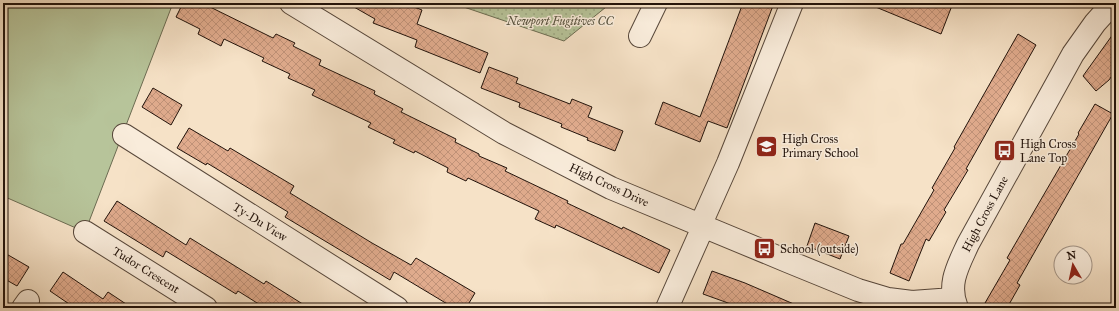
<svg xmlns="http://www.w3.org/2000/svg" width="1119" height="311" viewBox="0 0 1119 311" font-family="'IM FELL Great Primer',serif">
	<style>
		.grass { fill: #b7c49a; stroke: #6c6c52 }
		.park { fill: url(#park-dots); stroke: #6c6c52 }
		.building { fill: url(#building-cross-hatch); stroke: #22130b }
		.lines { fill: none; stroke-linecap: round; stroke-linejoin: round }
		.minor-casing { stroke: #57473a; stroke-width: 24 }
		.minor { stroke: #f9ecdb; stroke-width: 22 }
		.labels { text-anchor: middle; stroke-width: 3; stroke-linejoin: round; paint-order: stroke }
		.park-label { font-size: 12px; font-style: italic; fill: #56513d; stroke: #f9ecdb }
		.poi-label { font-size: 12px; fill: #22130b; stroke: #f9ecdb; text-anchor: start }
		.street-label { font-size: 12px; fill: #22130b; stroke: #f9ecdb }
	</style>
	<defs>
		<pattern id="park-dots" width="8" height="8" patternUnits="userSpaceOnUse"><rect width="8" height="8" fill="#b7c49a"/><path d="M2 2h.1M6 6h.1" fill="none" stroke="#9da883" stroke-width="1.8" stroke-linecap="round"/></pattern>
		<pattern id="building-cross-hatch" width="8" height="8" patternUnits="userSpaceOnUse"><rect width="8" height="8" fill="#e0ab8d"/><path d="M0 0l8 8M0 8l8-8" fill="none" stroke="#c09278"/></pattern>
	</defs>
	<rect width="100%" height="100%" fill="#f6e2c7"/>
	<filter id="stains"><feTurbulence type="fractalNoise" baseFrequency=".005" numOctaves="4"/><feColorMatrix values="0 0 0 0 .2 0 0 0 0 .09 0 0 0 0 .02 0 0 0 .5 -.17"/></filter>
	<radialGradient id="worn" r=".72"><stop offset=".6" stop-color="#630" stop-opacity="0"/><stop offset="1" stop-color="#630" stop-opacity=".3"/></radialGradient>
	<path class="grass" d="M3,3H173L85,232L3,196Z"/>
	<path class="park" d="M452,3H611L564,41Z"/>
	<path class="building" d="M183,3H202L273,38L276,34L295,43L293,46L321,60L319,65L375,91L374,94L403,109L401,112L456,139L455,142L479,154V156L507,168L505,171L568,201L567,203L622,229L623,227L670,250L659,273L556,225L555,228L535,219L539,211L468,178L466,181L447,172L448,168L415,151L414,153L393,143L395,140L368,127L371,123L312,95L315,90L288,78L290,74L262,61L264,58L224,39L221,46L198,34L200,29L176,17Z
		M347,3H404L422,10L417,24L488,53L480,73L415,47L417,40L373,23L375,19Z
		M743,3H774L727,128L708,121L700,142L655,124L663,102L700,117Z
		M866,3H953L941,34Z
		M1116,30V70L1109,80L1096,91L1083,76Z
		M1018,34L1036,45L966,169L968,170L944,210L946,212L929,241L926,239L909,281L890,273L901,244H903L934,190L932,188L955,148L954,147Z
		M489,67L518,78L516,83L570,104L572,99L592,107L588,117L623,131L615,151L587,140L588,138L561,127L562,124L519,107L520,103L481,88Z
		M153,88L182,105L171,125L142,107Z
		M1095,104L1113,114L1017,283L1020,285L1007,308H993L985,303L1010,260L1007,258L1079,134L1078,133Z
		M189,128L228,151L230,148L294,186L290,193L372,243L411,265L416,258L475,293L466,308H454L394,272L390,280L285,217L288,212L207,163L206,165L177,148Z
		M117,201L186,245L190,238L264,284L266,281L309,308H265L238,291L236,294L166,251L163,257L104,221Z
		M815,223L849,236L840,259L807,246Z
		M3,252L29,267L17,286L3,278Z
		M712,271L745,283L803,308H742L703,294Z
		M63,272L103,299L108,292L132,308H75L50,291Z"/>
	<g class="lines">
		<defs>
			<path id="minor" d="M291,3L504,133L611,188L787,261L858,290L888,299L912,302L953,299
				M640,36L656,3
				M124,135L397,308
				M700,226L728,163L792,3
				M85,232L206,308
				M23,308L28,301
				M667,308L703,227
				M957,308C947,284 958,266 968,244L1073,54L1095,23L1113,3"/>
		</defs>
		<use href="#minor" class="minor-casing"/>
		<use href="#minor" class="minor"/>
	</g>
	<defs>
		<symbol id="school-square" viewBox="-11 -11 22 22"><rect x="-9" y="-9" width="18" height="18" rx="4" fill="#8f2418" stroke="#f9ecdb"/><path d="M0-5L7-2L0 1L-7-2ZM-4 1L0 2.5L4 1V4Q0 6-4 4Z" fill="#fff"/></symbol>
		<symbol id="bus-square" viewBox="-11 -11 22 22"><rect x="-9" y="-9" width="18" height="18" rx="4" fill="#8f2418" stroke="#f9ecdb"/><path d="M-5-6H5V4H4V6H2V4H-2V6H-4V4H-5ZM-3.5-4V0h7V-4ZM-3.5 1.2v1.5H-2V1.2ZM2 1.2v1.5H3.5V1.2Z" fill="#fff"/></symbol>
	</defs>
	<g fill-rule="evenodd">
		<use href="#school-square" x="754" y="134" width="25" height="25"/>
		<use href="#bus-square" x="992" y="138" width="25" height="25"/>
		<use href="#bus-square" x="752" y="236" width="25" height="25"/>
	</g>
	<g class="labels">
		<g class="park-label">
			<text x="560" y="25">Newport Fugitives CC</text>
		</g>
		<g class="poi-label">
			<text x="782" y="143">High Cross<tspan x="782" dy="14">Primary School</tspan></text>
			<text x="1020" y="148">High Cross<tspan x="1020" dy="14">Lane Top</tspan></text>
			<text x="780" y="253">School (outside)</text>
		</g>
		<g class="street-label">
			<text transform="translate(609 185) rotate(25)" y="4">High Cross Drive</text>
			<text transform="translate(985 214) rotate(-62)" y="4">High Cross Lane</text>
			<text transform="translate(260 222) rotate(32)" y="4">Ty-Du View</text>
			<text transform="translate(146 270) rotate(32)" y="4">Tudor Crescent</text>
		</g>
	</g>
	<rect width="1119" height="311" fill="none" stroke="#f6e2c7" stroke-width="16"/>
	<rect x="4" y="4" width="1111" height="303" fill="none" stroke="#22130b" stroke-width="2"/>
	<rect x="8" y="8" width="1103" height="295" fill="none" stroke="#22130b"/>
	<g transform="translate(1073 265) rotate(351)"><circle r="19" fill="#f9ecdb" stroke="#a39588"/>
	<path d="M0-3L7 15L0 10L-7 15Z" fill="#8f2418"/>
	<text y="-6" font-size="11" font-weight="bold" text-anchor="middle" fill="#22130b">N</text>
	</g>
	<rect width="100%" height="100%" filter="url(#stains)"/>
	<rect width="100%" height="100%" fill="url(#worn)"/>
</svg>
